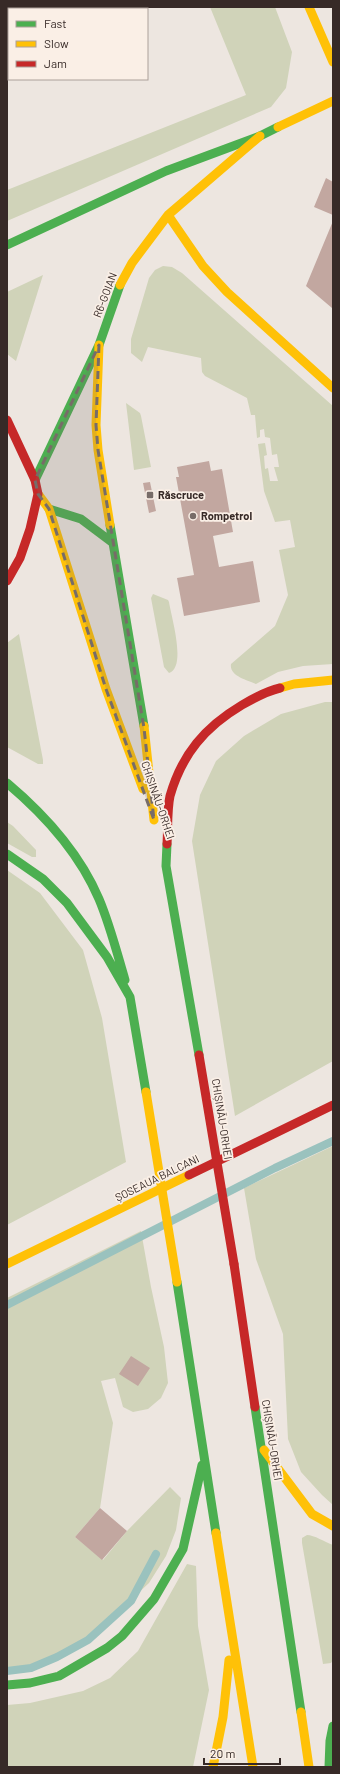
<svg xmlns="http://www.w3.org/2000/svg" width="340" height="1774" viewBox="0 0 340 1774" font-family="Barlow,sans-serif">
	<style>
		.green { fill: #d0d3b9 }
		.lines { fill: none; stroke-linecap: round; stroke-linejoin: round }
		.stream { stroke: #9ac2be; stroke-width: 8 }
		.building { fill: #c2a7a0 }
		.fast { stroke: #4caf50; stroke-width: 9 }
		.slow { stroke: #ffc107; stroke-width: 9 }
		.jam { stroke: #c62828; stroke-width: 9 }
		.slow-bridge { stroke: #ffc107; stroke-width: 9 }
		.jam-bridge { stroke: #c62828; stroke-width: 9 }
		.marked { fill: #776c68; fill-opacity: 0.2; stroke: #776c68; stroke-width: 3; stroke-dasharray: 8 5; stroke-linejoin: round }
		.poi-dot { fill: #776c68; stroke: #faefe6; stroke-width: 1.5 }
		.labels { text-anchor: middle; stroke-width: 3.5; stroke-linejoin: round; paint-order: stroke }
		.street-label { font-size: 11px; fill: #372a27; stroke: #faefe6 }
		.poi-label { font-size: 11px; font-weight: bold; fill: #372a27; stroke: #faefe6; text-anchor: start }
	</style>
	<rect width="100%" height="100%" fill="#ede6e0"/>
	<path class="green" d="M210,7H275L292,52L286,88L271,107L7,221V190L246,95Z
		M163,266L172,267L182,273L333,406V664L303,666L278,672L256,684C247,680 229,676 231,664L275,626L288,595L279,550L295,547L290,520L275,522L264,491L258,444L265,443L267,455L264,456L265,469L268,468L270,481H278L274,467H279L277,454L272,455L270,438L265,437L264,429L260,430V437L257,438L255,415H251L247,398L205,376L202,372L201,358L148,347L142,362L131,353V339L149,278L155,270Z
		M43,275L16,361L7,354V292Z
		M126,403L140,413L141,416L151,467L134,470Z
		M153,594L168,600L169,602C171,616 187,667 169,673L164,667L151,598Z
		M19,634L43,760V764H38L7,747V643Z
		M325,702H333V1061L235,1116L192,841L200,795L216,761L244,736L281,714Z
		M7,822L13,826L36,850V857H32L7,843Z
		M7,870L40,893L83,950L102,1018L126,1162L7,1225Z
		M333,1146V1505L322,1495L301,1472L288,1439L283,1334L256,1259L244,1188Z
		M141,1231L151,1287L164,1347L168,1383L161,1398L148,1409L133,1412L123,1407L115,1378L101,1381L113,1423L100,1508L75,1537L103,1560L127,1531L170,1487L181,1498L176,1530L166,1556L149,1583L88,1640L57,1657L31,1668L7,1671V1298Z
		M307,1535C314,1535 325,1542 333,1545V1660L331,1663L323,1664L302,1543V1538Z
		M187,1564L196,1566L198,1626L209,1690L193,1767H7V1705L30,1703L83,1691L110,1678L138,1651Z"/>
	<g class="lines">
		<path class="stream" d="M7,1305L275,1168L333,1141
			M7,1671L31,1668L57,1657L88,1640L131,1601L156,1554"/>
	</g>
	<path class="building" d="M326,178L333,182V215L314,207Z
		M333,221V305L332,308L306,286Z
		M209,461L211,471L222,469L233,532L213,536L219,567L253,561L260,602L184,616L177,578L194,575L176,477H179L177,467Z
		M150,482L156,511L149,513L143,483Z
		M131,1356L150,1368L138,1386L119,1374Z
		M100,1508L127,1531L102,1560L75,1537Z"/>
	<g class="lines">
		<path class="fast" d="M7,245L166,171L260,136L278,127
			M35,480L99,345L120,285
			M49,509L81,519L113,543
			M110,525L144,726
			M7,783C45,815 79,852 99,899C110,925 117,953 125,980
			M167,844L166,866L199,1055
			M7,854L43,879L67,903L107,957L130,997L146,1092
			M177,1282L216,1533
			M255,1407L301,1712
			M7,1685L30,1683L59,1676L107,1648L122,1636L154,1599L183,1549L202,1465
			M329,1767L330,1741L333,1726"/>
		<path class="slow" d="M309,7L333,62
			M278,127L333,101
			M168,215L203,266L227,292L333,388
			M120,285L132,263L168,215L260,136
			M99,345L96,425L98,450L110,525
			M38,494L49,509L106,689L143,789
			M280,688L294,684L333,680
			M144,726L154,820
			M7,1264L189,1175
			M264,1450L312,1514L333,1526
			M216,1533L253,1767
			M301,1712L309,1767
			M213,1767L223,1717L229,1660"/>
		<path class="jam" d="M7,420L35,480L38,494L30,529L20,558L7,581
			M167,844C168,829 167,810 170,796C182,754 205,727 242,705C254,698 267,691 280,688
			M189,1175L333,1105
			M234,1264L255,1407"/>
		<path class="slow-bridge" d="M146,1092L177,1282"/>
		<path class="jam-bridge" d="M199,1055L234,1264"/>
	</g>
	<path class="marked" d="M99,345L96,425L98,450L144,728L154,820L106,689L49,509L38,494L35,480Z"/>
	<g class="poi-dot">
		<rect x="146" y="491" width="8" height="8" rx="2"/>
		<circle cx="193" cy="516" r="4"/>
	</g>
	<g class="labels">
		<g class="street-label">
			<text transform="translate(105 295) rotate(-69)" y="4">R6-GOIAN</text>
			<text transform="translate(158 800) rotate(71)" y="4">CHIȘINĂU-ORHEI</text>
			<text transform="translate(222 1119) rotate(81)" y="4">CHIȘINĂU-ORHEI</text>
			<text transform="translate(157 1178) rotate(-26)" y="4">ȘOSEAUA BALCANI</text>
			<text transform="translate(272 1440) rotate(81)" y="4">CHIȘINĂU-ORHEI</text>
		</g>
		<g class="poi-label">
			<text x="158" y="499">Răscruce</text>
			<text x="201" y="520">Rompetrol</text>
		</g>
	</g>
	<rect width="340" height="1774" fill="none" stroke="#372a27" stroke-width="16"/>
	<rect x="8" y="8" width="140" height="72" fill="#faefe6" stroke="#aca09a"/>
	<rect x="16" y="21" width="20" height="6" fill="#4caf50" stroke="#aca09a"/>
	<text x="44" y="28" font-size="12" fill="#372a27">Fast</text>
	<rect x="16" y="41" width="20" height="6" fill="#ffc107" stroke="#aca09a"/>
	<text x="44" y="48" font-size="12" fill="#372a27">Slow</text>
	<rect x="16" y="61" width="20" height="6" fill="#c62828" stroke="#aca09a"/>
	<text x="44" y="68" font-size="12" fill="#372a27">Jam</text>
	<path d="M204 1758v6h76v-6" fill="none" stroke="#372a27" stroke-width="2"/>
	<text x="210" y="1758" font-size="12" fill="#372a27" stroke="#faefe6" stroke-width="3" paint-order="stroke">20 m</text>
</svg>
